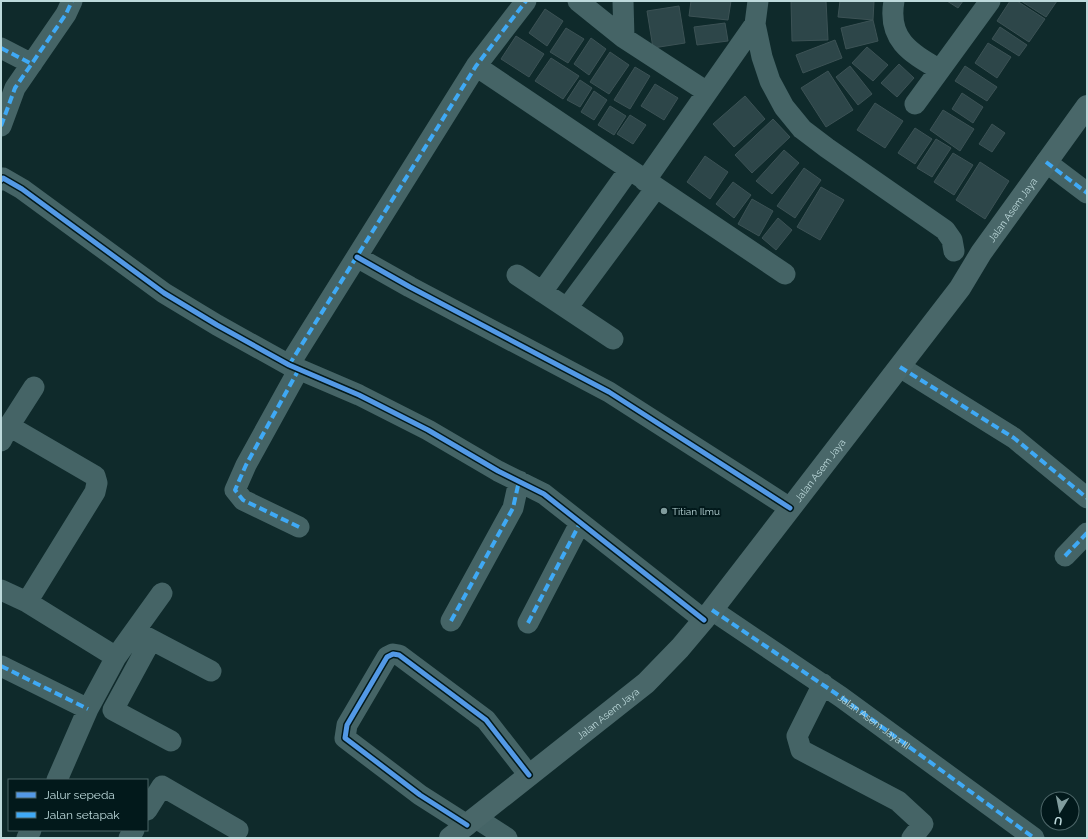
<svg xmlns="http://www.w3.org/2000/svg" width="1088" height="839" viewBox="0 0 1088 839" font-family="Raleway,sans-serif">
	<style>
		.building { fill: #2d4649; stroke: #3c5255 }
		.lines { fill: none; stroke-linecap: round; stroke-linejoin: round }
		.minor { stroke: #456466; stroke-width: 21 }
		.secondary { stroke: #496769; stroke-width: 22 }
		.quiet { stroke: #3fa9f5; stroke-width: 4; stroke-dasharray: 8 4; stroke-linecap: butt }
		.cycleway-casing { stroke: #02191b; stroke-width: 8 }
		.cycleway { stroke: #5399e6; stroke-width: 5 }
		.poi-dot { fill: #809c9d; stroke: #02191b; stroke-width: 1.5 }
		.labels { text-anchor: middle; stroke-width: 4; stroke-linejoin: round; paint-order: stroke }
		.street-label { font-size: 10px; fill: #bdd9db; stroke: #02191b }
		.poi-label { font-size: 10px; fill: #bdd9db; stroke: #02191b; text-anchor: start }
	</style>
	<rect width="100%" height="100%" fill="#0f2a2b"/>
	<path class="building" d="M691,1H731L728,20L689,16Z
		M791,1H826L828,40L792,41Z
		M840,1H874L873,20L838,17Z
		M947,1H963L958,8Z
		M1010,1H1017L1045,19L1029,42L997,21Z
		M1021,1H1057L1046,17Z
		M679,6L685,43L653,48L647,11Z
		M545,9L563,21L547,46L529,33Z
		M873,20L878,41L846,49L841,28Z
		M725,23L728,41L697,45L694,27Z
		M1000,27L1027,45L1019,56L992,39Z
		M566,28L584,39L568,63L550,52Z
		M516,36L544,54L529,77L501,59Z
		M591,38L606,49L589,75L574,64Z
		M835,40L842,58L803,73L796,55Z
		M988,43L1011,57L997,78L975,63Z
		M867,47L888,65L873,81L852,63Z
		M610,52L629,65L609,94L590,82Z
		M551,58L579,76L563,99L535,81Z
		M899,64L914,78L897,97L881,83Z
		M850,66L872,94L858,105L836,77Z
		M965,66L997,87L987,101L955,81Z
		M635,67L650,76L630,109L614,100Z
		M828,71L853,110L826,127L801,88Z
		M580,80L592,88L580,107L567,100Z
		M655,84L678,98L664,120L641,106Z
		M594,91L607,100L594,120L581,112Z
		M962,93L983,107L973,123L952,109Z
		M745,96L765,119L734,147L713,124Z
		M875,103L903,121L885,148L857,130Z
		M610,106L626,116L614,135L598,125Z
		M943,110L974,129L960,151L930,130Z
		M630,115L646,125L633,144L617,134Z
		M773,119L790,137L752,173L735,155Z
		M992,124L1005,133L992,152L979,144Z
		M915,128L932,139L915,164L898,153Z
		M936,139L951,148L932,177L917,168Z
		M784,150L799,163L772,194L756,181Z
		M953,153L973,165L954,195L934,182Z
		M705,156L728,172L710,199L687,182Z
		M980,162L1009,181L985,219L956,200Z
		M804,168L821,180L795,218L777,206Z
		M733,182L751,195L734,218L716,204Z
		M821,187L844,200L820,240L797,227Z
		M752,199L773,211L759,236L738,224Z
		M778,218L792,230L776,250L762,238Z"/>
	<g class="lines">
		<path class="minor" d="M578,1L624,38L707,92
			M623,1L624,38
			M758,1L755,24L762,57L770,81L784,107L802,129L827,148L945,230L952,240L954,251
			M894,1C887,40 911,53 940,70
			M1,48L32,64
			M476,66L785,274
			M915,104L990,1
			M1,126L15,88L66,14L72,1
			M1046,162L1087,193
			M1,180L3,178L22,189L164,293L217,325L289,365L359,395L428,430L498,471L544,494L704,620
			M645,181L755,24
			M357,257L410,287L609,392L790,508
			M517,275L613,339
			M542,292L629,170
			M567,308L656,188
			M289,365L476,66L526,1
			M900,367L1014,438L1087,498
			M299,369L246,465L235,490L243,500L299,527
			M9,426L34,387
			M1,441L9,426L95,476L97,483L95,492L27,602
			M1065,556L1087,533
			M1,590L27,602L116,657L88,709L57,780
			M712,610L841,697L1034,838
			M451,621L513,508L519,481
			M528,623L580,523
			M135,631L211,671
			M151,640L113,710L171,741
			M116,657L162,593
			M1,666L88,709
			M823,684L797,736L801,750L898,801L923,824L912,838
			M147,810L162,786L238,830
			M476,818L507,838
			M467,825L420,795L345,738L347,725L387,657L393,654L399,655L486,720L529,775
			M27,838L31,830
			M129,838L134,830"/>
		<path class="secondary" id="s1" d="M450,838L646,683L680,648L712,610L960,288L981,253L1087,106"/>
		<g class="quiet">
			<path d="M1,48L32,64"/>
			<path d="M1,126L15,88L66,14L72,1"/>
			<path d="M1046,162L1087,193"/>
			<path d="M289,365L476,66L526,1"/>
			<path d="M900,367L1014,438L1087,498"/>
			<path d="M299,369L246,465L235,490L243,500L299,527"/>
			<path d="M1065,556L1087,533"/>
			<path id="s2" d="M712,610L841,697L1034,838"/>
			<path d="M451,621L513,508L519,481"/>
			<path d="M528,623L580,523"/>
			<path d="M1,666L88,709"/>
		</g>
		<defs>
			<path id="cycleway" d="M1,180L3,178L22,189L164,293L217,325L289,365L359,395L428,430L498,471L544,494L704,620
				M357,257L410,287L609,392L790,508
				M467,825L420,795L345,738L347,725L387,657L393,654L399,655L486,720L529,775"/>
		</defs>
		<use href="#cycleway" class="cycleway-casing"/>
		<use href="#cycleway" class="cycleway"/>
	</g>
	<circle class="poi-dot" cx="664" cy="511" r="4"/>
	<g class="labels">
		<g class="street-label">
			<text dy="4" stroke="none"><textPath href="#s1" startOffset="849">Jalan Asem Jaya</textPath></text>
			<text dy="4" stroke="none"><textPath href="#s1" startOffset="525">Jalan Asem Jaya</textPath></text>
			<text dy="4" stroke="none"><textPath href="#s1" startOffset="201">Jalan Asem Jaya</textPath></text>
			<text dy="4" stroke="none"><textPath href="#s2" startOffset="197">Jalan Asem Jaya III</textPath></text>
		</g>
		<g class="poi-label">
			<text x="672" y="515">Titian Ilmu</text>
		</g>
	</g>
	<rect width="1088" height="839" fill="none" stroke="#bdd9db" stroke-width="4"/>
	<rect x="8" y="779" width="140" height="52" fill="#02191b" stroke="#4d6668"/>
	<rect x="16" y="792" width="20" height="6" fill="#5399e6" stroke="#4d6668"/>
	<text x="44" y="799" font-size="12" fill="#bdd9db">Jalur sepeda</text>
	<rect x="16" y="812" width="20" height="6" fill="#3fa9f5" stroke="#4d6668"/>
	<text x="44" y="819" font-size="12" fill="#bdd9db">Jalan setapak</text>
	<g transform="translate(1060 811) rotate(190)"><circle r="19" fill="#02191b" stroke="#4d6668"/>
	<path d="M0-3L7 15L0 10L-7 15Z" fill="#809c9d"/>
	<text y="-6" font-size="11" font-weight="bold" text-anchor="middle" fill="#bdd9db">U</text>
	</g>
</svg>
